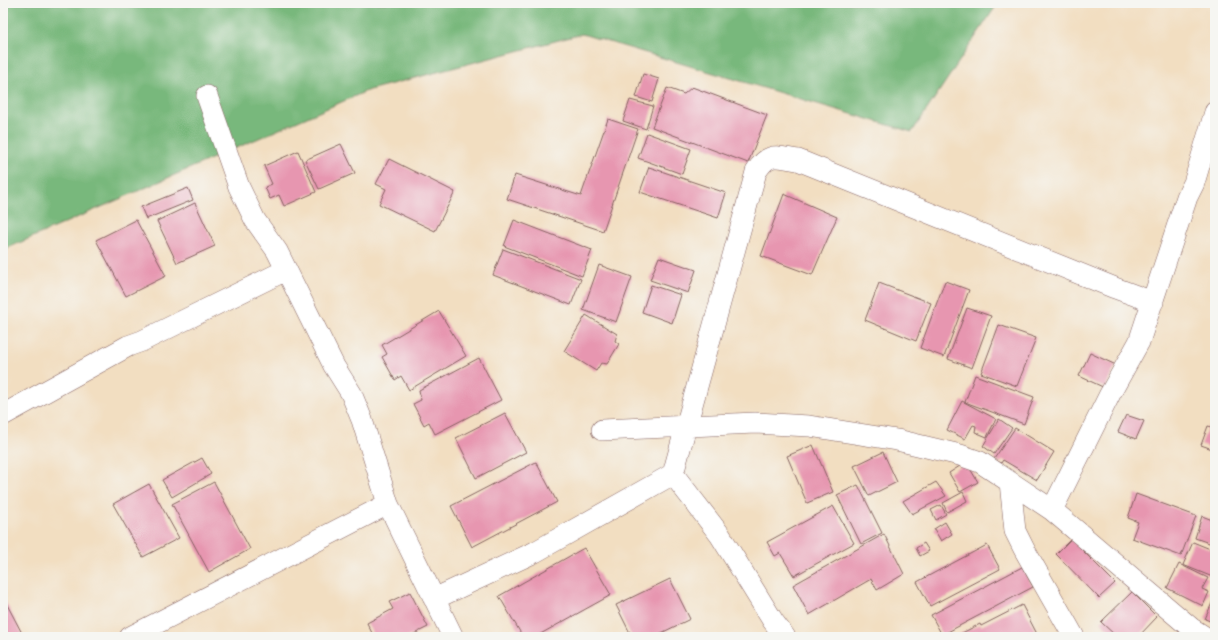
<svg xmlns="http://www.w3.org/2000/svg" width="1218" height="640" viewBox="0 0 1218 640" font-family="'Comic Neue',sans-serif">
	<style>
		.forest { fill: #78b87b; stroke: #616c53 }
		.building { fill: #e796b0 }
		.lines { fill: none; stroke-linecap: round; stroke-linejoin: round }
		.street-casing { stroke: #856260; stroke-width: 22 }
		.street { stroke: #fff; stroke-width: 21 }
	</style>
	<rect width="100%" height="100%" fill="#f6f6f2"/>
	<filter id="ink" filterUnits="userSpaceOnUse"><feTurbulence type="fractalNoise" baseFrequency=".025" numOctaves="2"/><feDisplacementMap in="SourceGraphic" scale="8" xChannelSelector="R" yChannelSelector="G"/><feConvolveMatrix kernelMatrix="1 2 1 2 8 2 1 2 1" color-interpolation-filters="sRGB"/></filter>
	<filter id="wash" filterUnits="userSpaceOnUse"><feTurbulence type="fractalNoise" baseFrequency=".012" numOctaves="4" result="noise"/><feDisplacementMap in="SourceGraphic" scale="16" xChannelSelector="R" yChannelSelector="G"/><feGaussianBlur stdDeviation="0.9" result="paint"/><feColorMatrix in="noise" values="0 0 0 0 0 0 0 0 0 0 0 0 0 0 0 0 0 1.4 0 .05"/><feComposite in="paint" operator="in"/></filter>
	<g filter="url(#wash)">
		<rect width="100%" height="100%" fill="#f2dec1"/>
		<path class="forest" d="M3,3H998L912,132L582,34L369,90L3,250Z"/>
		<g id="blocks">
			<path class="building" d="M643,74L659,79L652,102L636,97Z
				M692,87L767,115L748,163L652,127L667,88L684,94Z
				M630,100L653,106L646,129L623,121Z
				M608,119L638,129L603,231L507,199L515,175L581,196Z
				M647,133L691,149L682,174L638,158Z
				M341,144L355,173L319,189L305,160Z
				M298,151L316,192L284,206L279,195L270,199L265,187L272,184L264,166Z
				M389,159L455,192L435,231L379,204L386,189L376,184Z
				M649,167L726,193L718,218L640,192Z
				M188,188L193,200L146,219L141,207Z
				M784,194L837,217L812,275L761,256Z
				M195,203L215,246L177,263L157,221Z
				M136,220L166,276L126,296L96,240Z
				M514,220L592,250L582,276L504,246Z
				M503,249L581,279L571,305L493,275Z
				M659,257L696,270L688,293L650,280Z
				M599,265L632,277L616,322L583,310Z
				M945,281L969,290L944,357L920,348Z
				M879,283L931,303L916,341L865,320Z
				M651,285L681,295L672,323L642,312Z
				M967,308L991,316L972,368L948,359Z
				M439,311L466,356L409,390L401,376L395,380L382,357L387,354L382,345Z
				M586,315L617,334L615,341L619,344L607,364L601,363L596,371L564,351Z
				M999,325L1036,338L1017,386L981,373Z
				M1090,353L1116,365L1105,388L1079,376Z
				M479,358L501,400L435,434L429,422L424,425L413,404L421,400L419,390Z
				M975,375L1034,397L1024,424L965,402Z
				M962,401L996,419L987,437L975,432L976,426L973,425L965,439L947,430Z
				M505,413L526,452L476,478L456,438Z
				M1126,415L1144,421L1136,439L1118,432Z
				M999,419L1012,428L994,454L983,446Z
				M1208,426L1215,428V450L1201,445Z
				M1015,428L1054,452L1037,480L1003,460L1001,463L994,459Z
				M813,445L833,492L807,503L787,456Z
				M883,452L897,482L869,496L854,466Z
				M202,458L211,474L172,497L162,480Z
				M536,462L557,502L472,547L451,506Z
				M966,462L978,482L960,492L949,473Z
				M214,482L250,549L209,572L172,504Z
				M936,482L946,496L912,514L903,501Z
				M149,484L179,538L143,557L113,504Z
				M858,485L882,533L861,544L837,495Z
				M963,492L967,501L947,512L943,503Z
				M1136,494L1196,516L1181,556L1132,538L1138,522L1128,518Z
				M941,505L946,514L936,520L931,510Z
				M833,506L854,543L794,576L780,553L775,556L767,542Z
				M1202,516L1215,521V545L1195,538Z
				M945,522L952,534L941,541L934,529Z
				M884,534L904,574L877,590L871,579L809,615L793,585Z
				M1071,539L1115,583L1099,598L1056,554Z
				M1193,542L1215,551V578L1183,565Z
				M924,543L929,551L920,556L916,548Z
				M987,545L1000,569L930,606L917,582Z
				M584,548L611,595L535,637H523L499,596Z
				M1179,564L1208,578L1202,589L1209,592L1203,606L1167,588Z
				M1022,567L1033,587L942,635L931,615Z
				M670,579L690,619L653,637H632L616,605Z
				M410,592L428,627L408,637H374L367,623L393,609L389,602Z
				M1132,592L1157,617L1138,637H1117L1101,622Z
				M1215,596V623L1205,619Z
				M3,597L24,637H3Z
				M1022,605L1037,634L1031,637H954L980,624L981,626Z"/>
		</g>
	</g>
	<g filter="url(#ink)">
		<use href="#blocks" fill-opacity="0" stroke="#856260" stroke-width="1"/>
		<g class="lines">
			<defs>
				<path id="street" d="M207,96L239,187L255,220L277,251L334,366L351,393L362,420L388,504
					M3,415L128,346L142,341L286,270
					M602,430L755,423L809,426L897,440L960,455L980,462L1052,510L1191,628L1205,637
					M673,474L720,535L773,621L785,637
					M1010,482L1015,531L1024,549L1074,637
					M1052,510L1110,394L1139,342L1187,197L1194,183L1215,112
					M434,599L535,552L673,474L756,172C769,151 776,157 798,160L1115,288L1153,302
					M130,637L388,504L453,637"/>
			</defs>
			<use href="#street" class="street-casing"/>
			<use href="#street" class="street"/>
		</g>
	</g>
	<rect width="1218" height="640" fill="none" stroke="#f6f6f2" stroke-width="16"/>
</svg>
